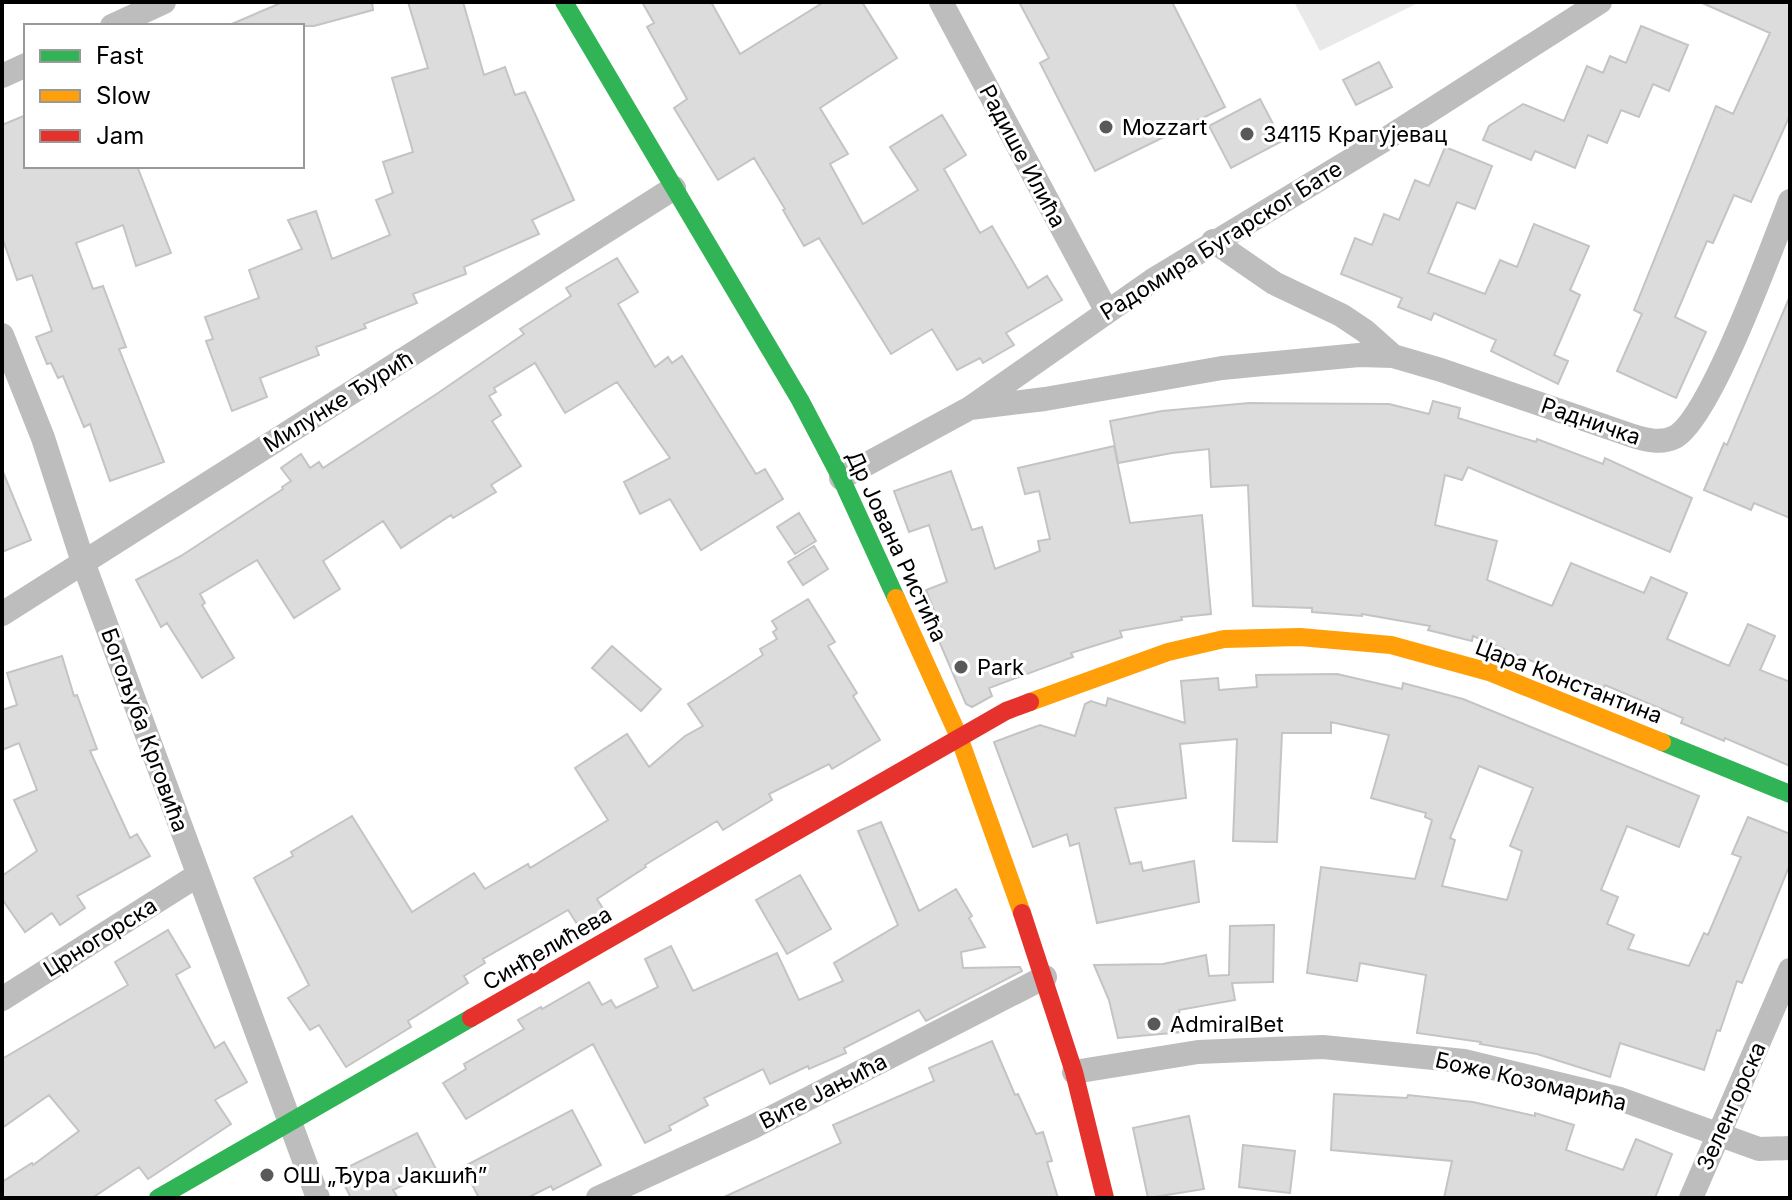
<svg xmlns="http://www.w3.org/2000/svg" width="1792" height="1200" viewBox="0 0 1792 1200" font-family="Inter,sans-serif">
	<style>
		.green { fill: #e9e9e9 }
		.building { fill: #dcdcdc; stroke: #c4c4c4; stroke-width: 2; fill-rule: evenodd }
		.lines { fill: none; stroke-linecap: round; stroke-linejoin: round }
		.street { stroke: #bdbdbd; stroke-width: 24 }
		.fast { stroke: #30b455; stroke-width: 18 }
		.slow { stroke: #ff9f0a; stroke-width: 18 }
		.jam { stroke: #e5322d; stroke-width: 18 }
		.poi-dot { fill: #595959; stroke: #fff; stroke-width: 3 }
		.labels { text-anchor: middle; stroke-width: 6; stroke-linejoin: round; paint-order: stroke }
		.poi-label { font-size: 22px; fill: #000; stroke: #fff; text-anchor: start }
		.street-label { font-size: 22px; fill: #000; stroke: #fff }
	</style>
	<rect width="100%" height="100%" fill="#fff"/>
	<path class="green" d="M1294,2H1420L1320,51Z"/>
	<path class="building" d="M283,2H372L373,10L314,26H227Z
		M408,2H463L484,75L505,67L515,95L525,92L574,200L532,220L539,234L464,267L466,274L413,294L417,303L364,324L366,328L316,347L319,355L260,378L267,397L232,411L206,341L213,339L205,317L259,298L249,270L302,249L288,220L316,211L332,259L390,235L376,200L393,193L383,162L413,152L392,78L428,68Z
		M642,2H711L740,54L824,2H862L897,58L820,108L848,154L830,164L863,224L918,190L890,147L942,115L966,155L944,169L980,233L992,226L1028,288L1047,276L1062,300L1006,333L1014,345L983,363L980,358L957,370L932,329L891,354L819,238L804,246L783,210L785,209L754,158L718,180L674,108L687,99L647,27L654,23Z
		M1019,2H1172L1225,107L1095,171L1040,63L1049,58Z
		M1700,2H1790V115L1751,202L1734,195L1713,243L1707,241L1675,317L1706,332L1676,398L1617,371L1642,314L1634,310L1716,106L1733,114L1770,33Z
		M1641,26L1688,45L1669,91L1653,84L1639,117L1621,110L1607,143L1588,135L1575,168L1535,151L1531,160L1483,140L1489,126L1523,104L1564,121L1587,66L1603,73L1610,56L1626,63Z
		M1379,62L1392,87L1356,105L1343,80Z
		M1260,99L1282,141L1231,168L1209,126Z
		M26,115V166H137L171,253L136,266L123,225L76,243L93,289L103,286L126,347L119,349L164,462L110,481L90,424L84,427L63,376L58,378L51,363L47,364L36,337L52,331L32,275L17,280L2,237V125Z
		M1445,147L1492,166L1475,209L1457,202L1428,273L1485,294L1500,260L1517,267L1534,224L1589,246L1570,290L1580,295L1554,355L1568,361L1558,384L1491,351L1496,340L1434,313L1431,320L1398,307L1402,298L1341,274L1355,238L1372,245L1384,214L1399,220L1415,180L1429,186Z
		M617,258L638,292L618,304L655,367L668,357L672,363L682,356L756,474L765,469L783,499L701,550L670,499L640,514L624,482L670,458L617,382L565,413L535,363L494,388L496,392L489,396L501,415L492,421L521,466L491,485L496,492L453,518L451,515L401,548L383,521L323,561L340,589L294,618L257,560L200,594L205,603L202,605L234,658L202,678L167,623L161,627L136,580L181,556L283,489L282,487L291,481L281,468L301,454L310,468L319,462L323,468L438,393L524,334L520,329L571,296L566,288Z
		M1790,296V518L1754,503L1751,510L1704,490L1724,443L1727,445Z
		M1433,401L1460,408L1458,418L1536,442L1537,439L1603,464L1605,458L1692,498L1670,552L1468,467L1462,480L1445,475L1435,525L1497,541L1487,580L1552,606L1571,563L1644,593L1651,577L1687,593L1667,639L1729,666L1748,624L1775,636L1760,670L1790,682V766L1725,738L1724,741L1681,723L1683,718L1605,685L1602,691L1473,636L1472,641L1428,630L1430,626L1362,614V616L1312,612V608L1253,606L1248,485L1211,487L1209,449L1172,453L1118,463L1110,421L1162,411L1249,403L1389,404L1429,414Z
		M1114,446L1130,523L1202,515L1211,614L1181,617L1182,620L1120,631L1122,637L1071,653L1073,657L989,688L992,696L972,707L966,704L936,634L942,631L926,590L947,582L929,525L909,532L894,491L951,471L972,530L982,527L995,569L1040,551L1038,541L1050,539L1039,491L1025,494L1018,468Z
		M3,472L31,540L2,552V473Z
		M799,513L816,541L795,554L777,527Z
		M814,546L828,569L803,585L788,562Z
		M808,599L835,642L828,646L857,693L853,696L880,740L832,769L829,764L769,794L772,800L723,830L717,821L645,865L646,867L597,899L605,912L579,927L568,910L483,959L485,963L464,976L468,983L408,1021L411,1027L346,1067L319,1025L310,1030L288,998L309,985L254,878L293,856L291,852L352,816L412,912L474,873L485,889L528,864L530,868L608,820L575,768L627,734L649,767L685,736L703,726L688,704L763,655L760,649L777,639L773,632L777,629L772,621Z
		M612,646L661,689L641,711L592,668Z
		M62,656L74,696L77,695L97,749L90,751L130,838L137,834L150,856L77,896L85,908L60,925L52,913L25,932L2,899V876L37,851L14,800L37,790L19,743L2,750V710L17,705L7,673Z
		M1337,674L1402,689L1403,683L1463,699L1699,796L1679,847L1627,826L1601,890L1618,897L1607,924L1634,935L1628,949L1689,966L1704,933L1708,935L1741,857L1732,854L1748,817L1790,834V864L1742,983L1737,981L1720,1031L1717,1030L1704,1070L1620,1043L1610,1077L1537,1054L1480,1044L1481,1042L1417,1033L1426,975L1360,963L1357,981L1307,973L1321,867L1415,879L1432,820L1425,817L1426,813L1371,798L1389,735L1331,722V733H1282L1277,842L1233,841L1237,739L1180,744L1186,798L1115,808L1130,864L1141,862L1143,871L1194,861L1199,902L1097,923L1079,843L1070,846L1067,834L1033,847L994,742L1040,725L1075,736L1085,704L1091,701L1106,706L1108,698L1185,723L1181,681L1218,678L1219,690L1257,687L1256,675ZM1479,766L1533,788L1510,846L1522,851L1507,900L1442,886L1455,840L1450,838Z
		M881,822L919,911L956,889L972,916L969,918L985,947L961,952L963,968L1020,967L1022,971L926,1021L919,1010L844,1048L846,1053L809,1069L808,1066L770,1084L763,1069L704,1098L708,1105L669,1126L671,1130L645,1143L593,1044L466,1119L443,1083L466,1069L464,1064L524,1029L518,1020L541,1007L542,1009L589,982L602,1005L611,1000L616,1008L658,987L645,959L671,946L693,991L777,953L799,1000L843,981L834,963L898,925L858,831Z
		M800,875L831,929L787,954L756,900Z
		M1274,925L1273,982L1232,983L1235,1000L1179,1010L1182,1032L1118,1038L1109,1000L1094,965L1163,964L1206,955L1209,976L1229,975L1230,926Z
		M168,930L190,967L176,975L215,1048L224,1042L247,1082L215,1100L231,1124L148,1179L139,1167L92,1198H2V1182L32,1163L33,1165L79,1131L49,1095L2,1128V1059L128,985L115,962Z
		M992,1041L1015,1095L1018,1094L1036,1134L1043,1132L1052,1161L1047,1162L1058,1198H722L841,1143L833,1125L934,1081L929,1068Z
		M1334,1094L1407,1098L1408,1095L1473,1102L1535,1116V1113L1574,1125L1566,1150L1623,1170L1636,1139L1672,1154L1655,1198H1444L1452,1161L1331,1150Z
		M572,1110L601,1165L553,1190L551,1186L527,1198H479L463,1167Z
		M1189,1116L1204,1189L1148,1198L1133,1128Z
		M417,1133L436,1169L393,1190L398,1198H351L338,1172Z
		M1243,1145L1295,1151L1290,1193L1239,1187Z"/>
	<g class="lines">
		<path class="street" d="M941,2L1106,310
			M112,26L164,2
			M2,76L26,65
			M1213,241L1274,283L1341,315L1365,331L1393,356
			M2,335L43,438L83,562L318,1198
			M970,408L1045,399L1222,368L1359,355L1393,356L1441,370L1633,436C1647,440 1661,444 1675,437C1711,417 1772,246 1790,201
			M841,478L970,408L1153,280L1389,137L1600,2
			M2,614L674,188
			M2,999L198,875
			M1074,1072L1198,1052L1323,1047L1464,1061L1620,1099L1759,1149L1790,1148
			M598,1198L753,1127L1045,977
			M1691,1198L1790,970"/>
		<path class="fast" d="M564,2L800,400L841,478L896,598
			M1662,742L1790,794
			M158,1198L471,1018"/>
		<path class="slow" d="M896,598L959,737L1022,913
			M1030,702L1168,652L1224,639L1300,637L1391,645L1489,672L1662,742"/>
		<path class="jam" d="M1022,913L1074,1072L1105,1198
			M471,1018L1006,711L1030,702"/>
	</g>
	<g class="poi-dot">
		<circle cx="1106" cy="127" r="8"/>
		<circle cx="1247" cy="134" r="8"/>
		<circle cx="961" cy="667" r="8"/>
		<circle cx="1154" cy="1024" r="8"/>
		<circle cx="267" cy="1175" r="8"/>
	</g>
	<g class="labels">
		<g class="poi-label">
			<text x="1122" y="135">Mozzart</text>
			<text x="1263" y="142">34115 Крагујевац</text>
			<text x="977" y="675">Park</text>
			<text x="1170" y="1032">AdmiralBet</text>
			<text x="283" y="1183">ОШ „Ђура Јакшић”</text>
		</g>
		<g class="street-label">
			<text transform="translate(1023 156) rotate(62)" y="8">Радише Илића</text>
			<text transform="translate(1221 240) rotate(-32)" y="8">Радомира Бугарског Бате</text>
			<text transform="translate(338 401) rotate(-32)" y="8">Милунке Ђурић</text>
			<text transform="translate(1591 421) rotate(19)" y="8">Радничка</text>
			<text transform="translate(897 546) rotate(65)" y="8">Др Јована Ристића</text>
			<text transform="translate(1569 681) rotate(21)" y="8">Цара Константина</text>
			<text transform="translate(145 730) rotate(70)" y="8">Богољуба Крговића</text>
			<text transform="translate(100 937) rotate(-32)" y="8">Црногорска</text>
			<text transform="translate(547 948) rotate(-30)" y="8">Синђелићева</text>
			<text transform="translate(1531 1081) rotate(13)" y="8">Боже Козомарића</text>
			<text transform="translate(823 1091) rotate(-27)" y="8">Вите Јањића</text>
			<text transform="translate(1731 1106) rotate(-66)" y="8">Зеленгорска</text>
		</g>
	</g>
	<rect width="1792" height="1200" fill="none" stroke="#000000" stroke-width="8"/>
	<rect x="24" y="24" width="280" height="144" fill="#ffffff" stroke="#999999" stroke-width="2"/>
	<rect x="40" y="50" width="40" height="12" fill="#30b455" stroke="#999999" stroke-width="2"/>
	<text x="96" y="64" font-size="24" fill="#000000">Fast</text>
	<rect x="40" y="90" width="40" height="12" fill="#ff9f0a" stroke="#999999" stroke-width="2"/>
	<text x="96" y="104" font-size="24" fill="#000000">Slow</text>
	<rect x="40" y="130" width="40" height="12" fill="#e5322d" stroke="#999999" stroke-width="2"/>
	<text x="96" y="144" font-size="24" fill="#000000">Jam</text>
</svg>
